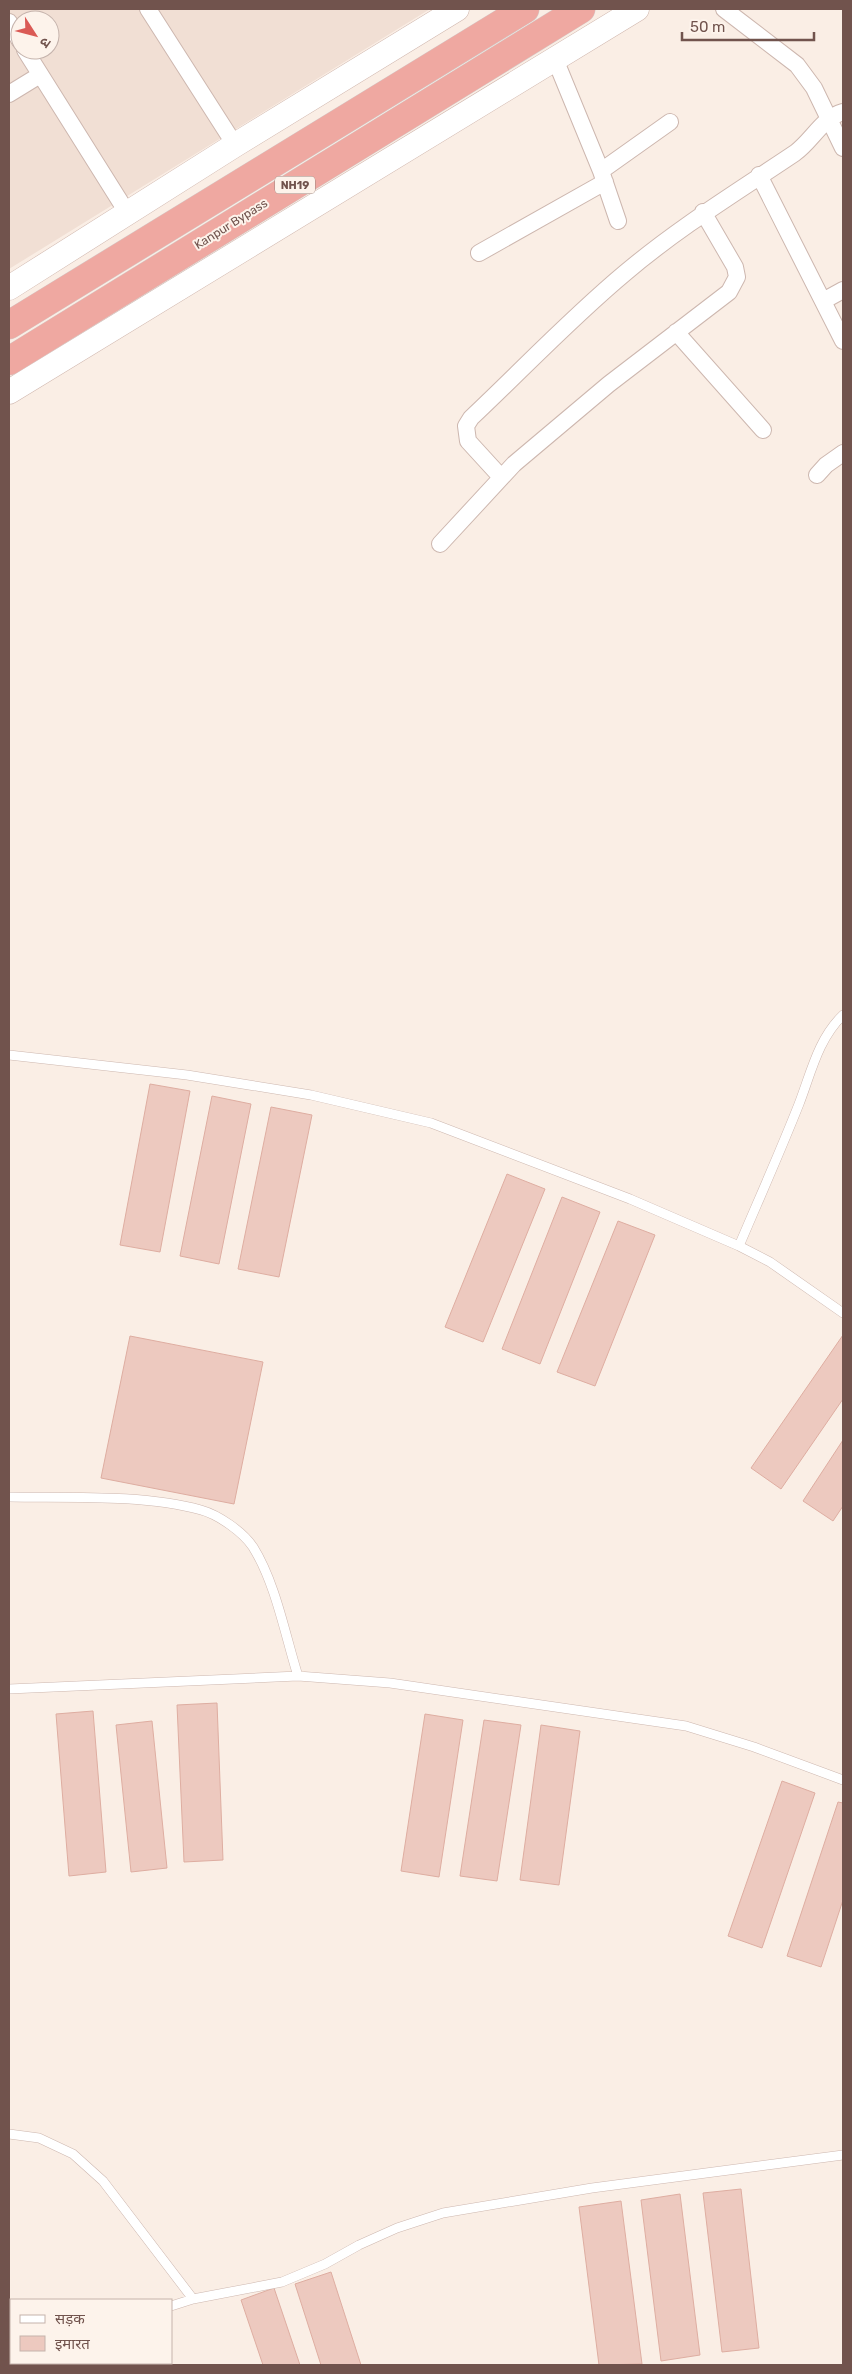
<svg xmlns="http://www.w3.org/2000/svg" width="852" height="2374" viewBox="0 0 852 2374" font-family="Rubik,'Noto Sans Devanagari',sans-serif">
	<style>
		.residential { fill: #f1dfd4; fill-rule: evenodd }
		.building { fill: #edc9bf; stroke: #deada1 }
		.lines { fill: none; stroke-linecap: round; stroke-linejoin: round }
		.lane-casing { stroke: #cdb7af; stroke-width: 10 }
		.street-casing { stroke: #cdb7af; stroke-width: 18 }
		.secondary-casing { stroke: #cfb6ad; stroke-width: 25 }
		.highway-casing { stroke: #d4cbca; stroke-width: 29 }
		.lane { stroke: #fff; stroke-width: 9 }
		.street { stroke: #fff; stroke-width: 16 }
		.secondary { stroke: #fff; stroke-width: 24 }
		.highway { stroke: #efa8a1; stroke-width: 28 }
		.labels { text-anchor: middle; stroke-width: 4; stroke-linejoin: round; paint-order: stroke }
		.shield { fill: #fdf3eb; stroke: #9b837c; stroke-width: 1 }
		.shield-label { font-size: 11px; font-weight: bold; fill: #71534d }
		.street-label { font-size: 12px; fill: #71534d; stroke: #fdf3eb }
	</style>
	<rect width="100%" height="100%" fill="#faeee5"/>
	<path class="residential" d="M9,9H430L9,269ZM20,20H50V50H20Z"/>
	<path class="building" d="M150,1084L190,1091L160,1252L120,1245Z
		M212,1096L251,1104L219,1264L180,1256Z
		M271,1107L312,1115L279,1277L238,1269Z
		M507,1174L545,1189L483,1342L445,1327Z
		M562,1197L600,1212L540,1364L502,1349Z
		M618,1221L655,1235L595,1386L557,1372Z
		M843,1335V1399L781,1489L751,1468Z
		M130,1336L263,1362L234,1504L101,1478Z
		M843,1440V1506L833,1521L803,1501Z
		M217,1703L223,1860L184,1862L177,1705Z
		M93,1711L106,1872L69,1876L56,1714Z
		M425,1714L463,1720L439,1877L401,1871Z
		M484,1720L521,1725L497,1881L460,1876Z
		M152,1721L167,1868L131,1872L116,1725Z
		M541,1725L580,1731L559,1885L520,1880Z
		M782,1781L815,1793L762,1948L728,1936Z
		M838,1802L843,1803V1900L821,1967L787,1956Z
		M741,2189L759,2348L722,2352L703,2193Z
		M680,2194L700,2355L661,2361L641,2200Z
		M621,2201L642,2364L599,2365L579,2207Z
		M331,2272L361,2365H321L295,2284Z
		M274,2288L300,2365H263L241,2300Z"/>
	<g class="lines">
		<defs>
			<path id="lane" d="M9,1055L187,1075L311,1095L431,1123L630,1199L739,1246L770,1262L843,1313
				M739,1246C759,1199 780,1152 799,1104C811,1073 818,1039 843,1015
				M9,1497C69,1498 143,1494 201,1510C219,1515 243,1532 253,1547C276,1584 285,1635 298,1676
				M9,1689L298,1676L390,1683L686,1726L754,1747L843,1780
				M9,2134L39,2138L73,2154L103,2181L193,2299
				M171,2306L193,2299L282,2282L325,2264L359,2245L397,2228L443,2213L592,2188L843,2155
				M51,2365L55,2363"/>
			<path id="street" d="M148,9L235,145
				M724,9L797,65L814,88L843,148
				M9,22L20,41
				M25,50L128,214
				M555,59L601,171L618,221
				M9,94L40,75
				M601,171L670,122
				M759,175L843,341
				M479,253L605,182
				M823,301L843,290
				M676,332L763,430
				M817,475L826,465L843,453
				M500,476L468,441L466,426L471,418C522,370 571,318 625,273C678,228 737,192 795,153C812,141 822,118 843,112
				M440,544L514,464L609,384L729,292L737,277L735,267L703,212"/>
			<path id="secondary" d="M9,288L235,145L457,9
				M9,392L637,9"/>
			<path id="highway" d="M9,325L525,9
				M9,361L581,9"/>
		</defs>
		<use href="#lane" class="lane-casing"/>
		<use href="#street" class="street-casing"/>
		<use href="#secondary" class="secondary-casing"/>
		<use href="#highway" class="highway-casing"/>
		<use href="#lane" class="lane"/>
		<use href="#street" class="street"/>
		<use href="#secondary" class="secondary"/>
		<use href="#highway" class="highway"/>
	</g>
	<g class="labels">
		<rect class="shield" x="275" y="176.5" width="40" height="17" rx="4"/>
		<g class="shield-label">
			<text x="295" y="189">NH19</text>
		</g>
		<g class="street-label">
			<text transform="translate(231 224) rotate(-32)" y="4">Kanpur Bypass</text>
		</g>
	</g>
	<rect width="852" height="2374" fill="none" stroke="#71534d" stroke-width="20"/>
	<rect x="10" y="2299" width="162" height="65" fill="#fdf3eb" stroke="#c5b3ac"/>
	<rect x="20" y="2315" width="25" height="8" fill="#ffffff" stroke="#c5b3ac"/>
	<text x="55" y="2324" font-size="15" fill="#71534d">सड़क</text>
	<rect x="20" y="2336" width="25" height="15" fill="#edc9bf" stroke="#c5b3ac"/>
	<text x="55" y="2349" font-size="15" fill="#71534d">इमारत</text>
	<g transform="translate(35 35) rotate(126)"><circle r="24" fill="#fdf3eb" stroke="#c5b3ac"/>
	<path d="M0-4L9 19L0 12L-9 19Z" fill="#da5a55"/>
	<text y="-8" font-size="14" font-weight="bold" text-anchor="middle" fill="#71534d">उ</text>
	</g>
	<path d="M682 32v8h132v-8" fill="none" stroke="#71534d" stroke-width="2.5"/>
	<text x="690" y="32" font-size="15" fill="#71534d" stroke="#fdf3eb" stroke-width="4" paint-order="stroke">50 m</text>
</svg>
